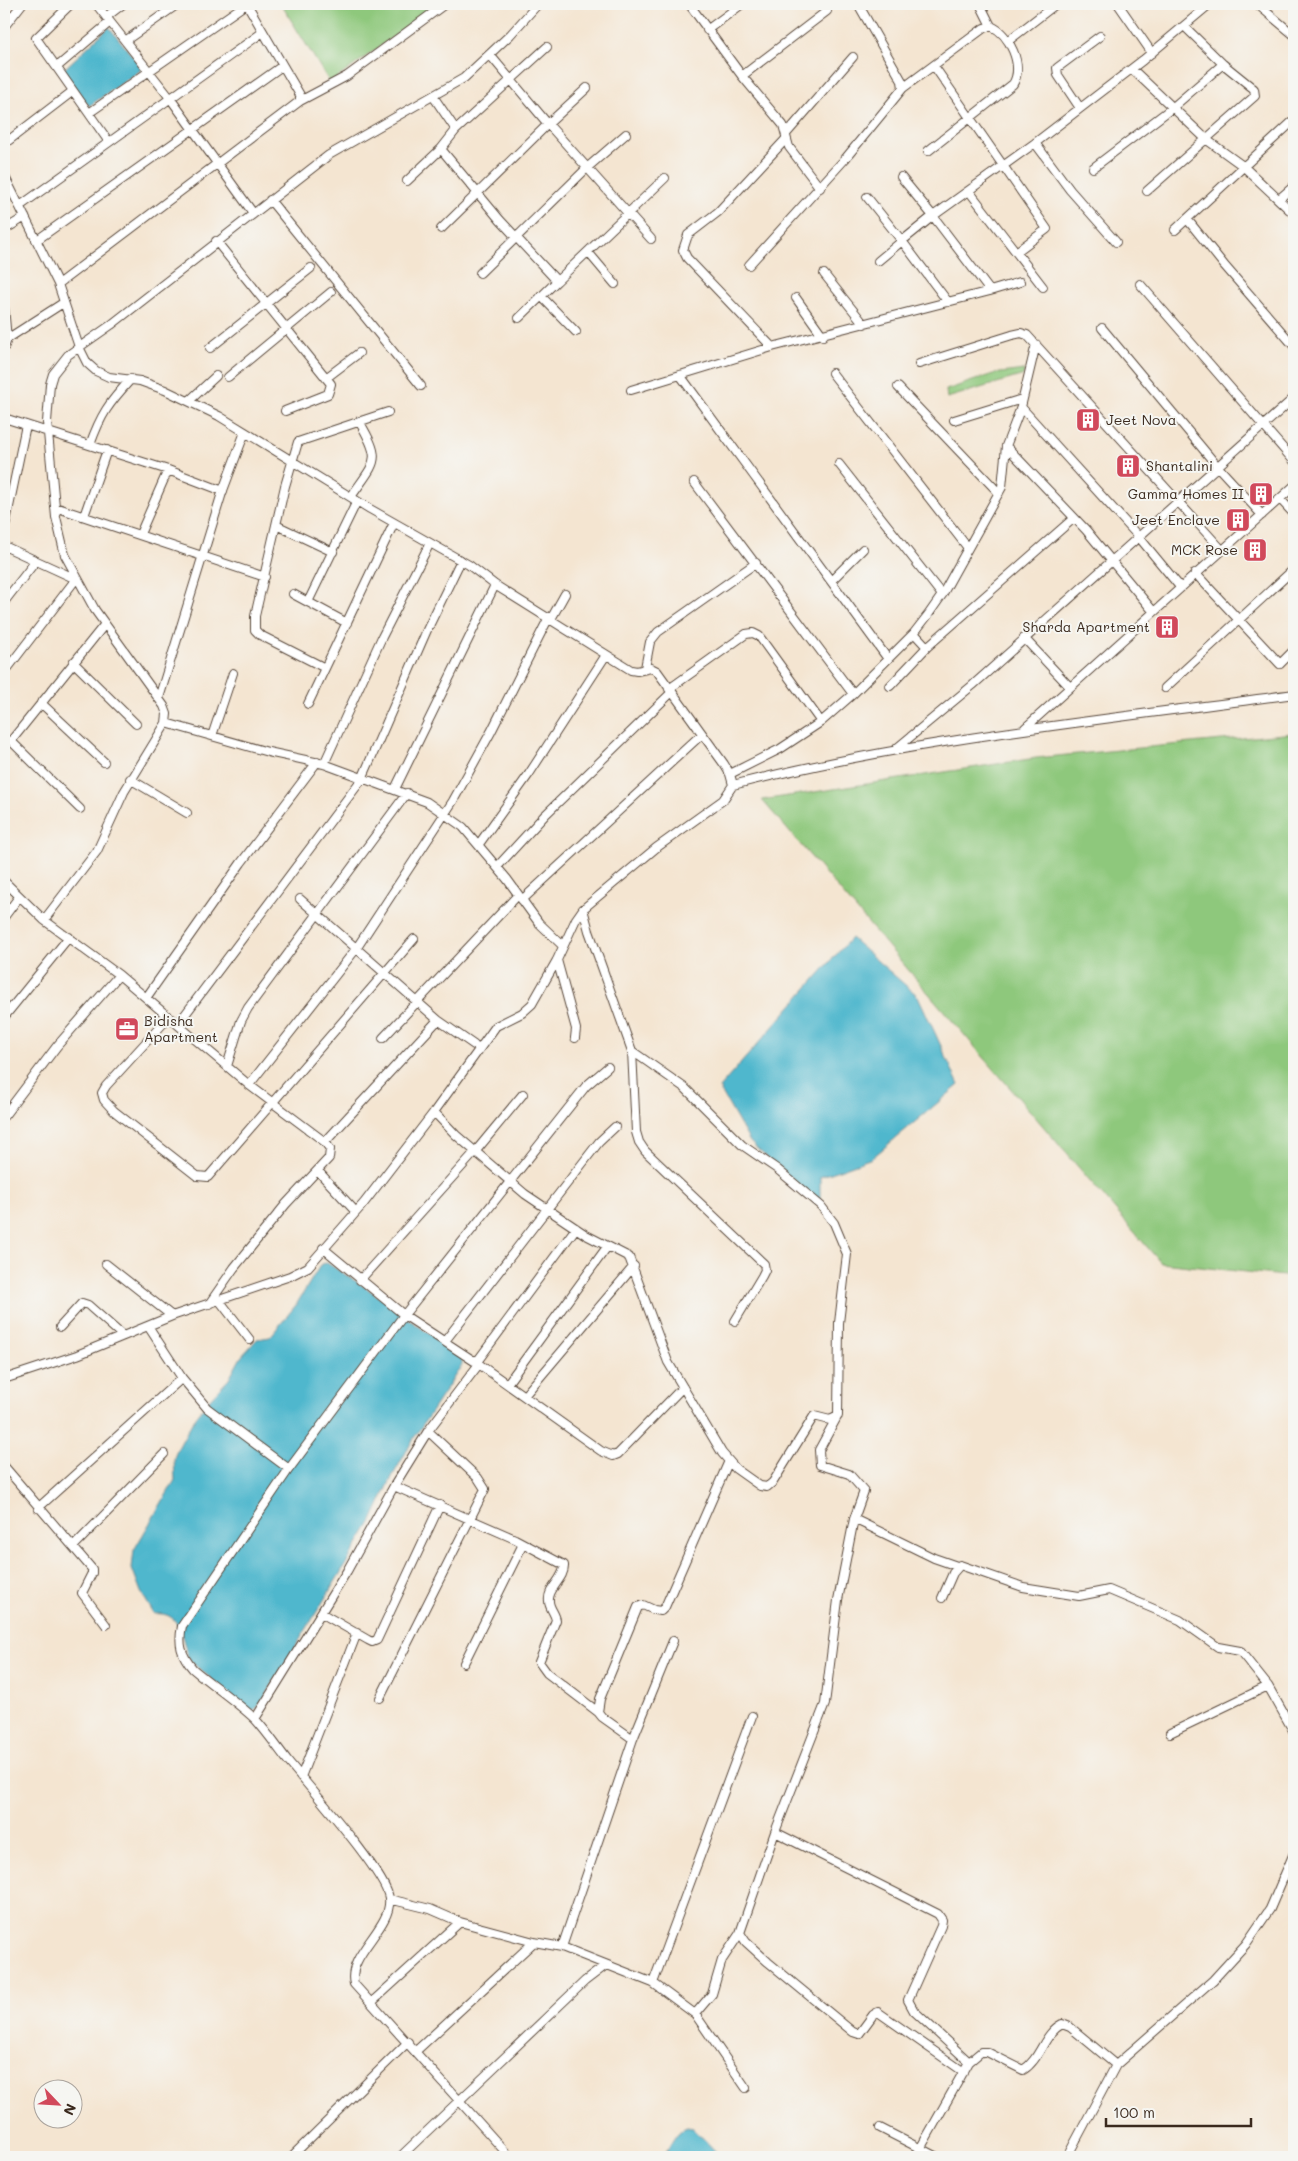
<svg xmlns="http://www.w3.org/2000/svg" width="1298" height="2161" viewBox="0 0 1298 2161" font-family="Mali,sans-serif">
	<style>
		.green { fill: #8ec87c; stroke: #64794d }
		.water { fill: #4fb7cd; stroke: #457076 }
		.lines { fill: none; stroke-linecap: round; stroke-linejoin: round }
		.street-casing { stroke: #574639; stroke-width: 10 }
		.street { stroke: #fff; stroke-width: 8 }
		.labels { text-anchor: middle; stroke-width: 4; stroke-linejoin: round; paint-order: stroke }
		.poi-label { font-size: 14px; fill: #3b2a1e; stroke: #f6f6f2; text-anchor: end }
	</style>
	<rect width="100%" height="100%" fill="#f6f6f2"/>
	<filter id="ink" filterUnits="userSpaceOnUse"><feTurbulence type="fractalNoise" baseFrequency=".02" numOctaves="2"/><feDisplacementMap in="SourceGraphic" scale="10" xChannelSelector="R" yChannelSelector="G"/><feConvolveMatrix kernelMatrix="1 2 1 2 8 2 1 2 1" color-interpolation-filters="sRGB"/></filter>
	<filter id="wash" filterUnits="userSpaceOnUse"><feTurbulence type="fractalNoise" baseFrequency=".0096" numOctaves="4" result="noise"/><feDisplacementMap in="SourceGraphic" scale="20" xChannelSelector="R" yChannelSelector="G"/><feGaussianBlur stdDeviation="1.12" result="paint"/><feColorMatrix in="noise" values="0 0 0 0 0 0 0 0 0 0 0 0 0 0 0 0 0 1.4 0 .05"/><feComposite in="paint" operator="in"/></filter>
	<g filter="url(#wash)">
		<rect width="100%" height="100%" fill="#f4e5d1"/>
		<path class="green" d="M281,4H438L330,83Z
			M1024,370V375L947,398L946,390L993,374Z
			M1294,733V1277L1161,1263L762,800L1036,758Z"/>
		<path class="water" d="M109,27L139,64L141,70L89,106L63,72L64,69Z
			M851,938L918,996L959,1085L872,1158L820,1177V1202L815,1203L750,1142L719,1088Z
			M327,1263L368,1289L462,1358V1365L414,1438L392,1477L372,1521L262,1702L252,1713L190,1661C181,1644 184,1610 154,1614L141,1592L132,1568L134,1550L175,1480L174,1458L178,1448L193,1421L208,1401L229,1379L241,1357L257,1339L270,1337L296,1305L321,1264Z
			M687,2127L693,2128L721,2157H663C669,2148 676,2130 687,2127Z"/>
	</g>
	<g filter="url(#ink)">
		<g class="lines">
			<defs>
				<path id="street" d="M71,4L36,38L109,142
					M96,4L170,98L253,213
					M689,4L742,76L783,125L789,147L820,188
					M980,4L991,26
					M1118,4L1152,53
					M1257,4L1294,35
					M106,17L123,4
					M4,27L22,4
					M707,30L742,4
					M125,41L178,4
					M1008,41L1056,4
					M490,55L548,124L651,239
					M934,66L1047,229L1016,252
					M57,67L110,22
					M1132,69L1207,140L1243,166L1294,214
					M742,76L827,11
					M903,88L984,28L991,26C1010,34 1024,66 1013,84L928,151
					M433,96L456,130L441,149L500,220L557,281L665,178
					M300,101L347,76L445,4
					M1080,108L1058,75L1057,68L1100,36
					M89,113L246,4
					M456,130L547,47
					M787,133L853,57
					M1035,143L1070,190L1116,242
					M4,144L73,91
					M1093,168L1172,108L1223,64
					M4,175L58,284L79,347L87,363L96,371L109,377L140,381L165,390L219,416L370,509L469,565L495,585L631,670L637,671L651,668L657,671L724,764L730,774L733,785L723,800L656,848L583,909L576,919L557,960L532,1004L522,1013L496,1026L434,1112L364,1203L308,1267L290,1276L172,1316L77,1355L4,1379
					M901,177L933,216L902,241L948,302
					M407,181L441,149
					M969,191L1043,287
					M1147,191L1255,96L1254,89L1223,64L1184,26
					M867,197L902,241L878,261
					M1279,199L1294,186
					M270,200L421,386
					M20,206L263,32
					M1187,219L1224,265L1294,346
					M441,229L548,124L587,88
					M4,230L25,217
					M1175,230L1292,122
					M37,240L282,66
					M216,241L331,384L328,394L285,411
					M588,252L615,284
					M749,265L845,159L903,88L902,81L858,4
					M480,273L588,167L626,134
					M824,274L864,324
					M1020,282L990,291L933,216L1035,143L1143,60L1210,4
					M58,284L300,101V95L247,4
					M1140,284L1294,461
					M541,296L576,332
					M796,298L823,336
					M4,307L7,339L4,348
					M519,318L557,281
					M1102,328L1218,467L1262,515
					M7,339L63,303
					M772,347L687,258L683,250L688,235L718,212L786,139
					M210,348L311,268
					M919,364L1012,335L1021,333L1027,335L1222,550
					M832,373L968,548
					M680,375L888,659
					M228,377L331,292
					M326,378L359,353
					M898,387L999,493
					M631,390L772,347L990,291
					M189,401L216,376
					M1021,407L1138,536L1180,587
					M4,418L168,470L223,491
					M954,420L1022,399
					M90,445C101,414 109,403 131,379
					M1006,446L1086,530L1153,611
					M839,464L942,595
					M694,482L853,694
					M351,497C376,460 383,462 359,421
					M1280,499L1294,514
					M55,507L265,577
					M84,516L107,450
					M276,525L333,552
					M4,531L26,425
					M140,534L168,470
					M4,546L76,579L4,673
					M1195,573L1280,664L1294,650
					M831,581L863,549
					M293,594L347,623
					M4,602L35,562
					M308,602L357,501
					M551,619L565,594
					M914,633L927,647
					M1024,638L1069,686
					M73,662L136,724
					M325,668L260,635L255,630V616L285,486L298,442L388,412
					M645,668L650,642L658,632L756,563
					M890,686L927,647L1074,518
					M1165,688L1294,569
					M669,689L746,634L753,633L759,636L821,722
					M159,698L222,493L245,432
					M41,703L104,762
					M308,704L394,523
					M166,723L268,752L324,764L427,802L463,827L507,879L539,923L563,946
					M1025,728L1294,486
					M212,736L233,673
					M897,748L973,685L1294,398
					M324,764L382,637L430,543
					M730,774L780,749L821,722L853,694L914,633L928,615L942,595L1002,487L1006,446L1021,407L1036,344
					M130,779L187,813
					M733,785C917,738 1106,720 1294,694
					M395,789L495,585
					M80,809L11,741L105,624
					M479,844L529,774L606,655
					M497,867L545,815L672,692
					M4,881L44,920L119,975L249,1085L325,1142L330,1149L329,1158L286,1204L234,1268L209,1304
					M300,899L438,1020L474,1045
					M522,900L702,734
					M583,909L589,931L632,1051L636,1132L639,1142L645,1151L764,1264L765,1270L762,1276L735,1321
					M4,917L19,897
					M44,920L97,851L124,792L166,723L167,714L164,706L95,610L65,555L56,517L47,422L50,384L53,374L68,355L111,325L329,155L464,78L510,35L538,4
					M557,960L576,1029L575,1038
					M146,998L241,863L317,762
					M4,1017L69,937
					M169,1017L106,1086L102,1093L104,1100L114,1111L197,1176L208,1177L414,939
					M178,1024L362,779L427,630L461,560
					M383,1038L518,895
					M227,1066L241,1021L248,1008L407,793
					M249,1085L356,949L453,801L491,732L549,617
					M434,1112L456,1135L525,1194L586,1235L629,1257L668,1362L722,1453L736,1469L760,1486L767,1487L773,1482L814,1416L830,1420L838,1416L839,1323L847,1254L834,1223L821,1206L777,1169L742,1145L685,1088L632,1051
					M4,1116L57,1046L119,975
					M325,1142L438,1020
					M318,1171L356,1212
					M323,1248L404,1315L474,1361L479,1359L576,1228
					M106,1264L172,1316
					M360,1280L475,1152L523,1094
					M219,1300L250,1340
					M148,1326L182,1378L207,1408L289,1469
					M60,1327L82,1303L88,1305L123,1336
					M445,1341L599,1142L615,1127
					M476,1362L601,1451L613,1456L618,1454L683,1387
					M507,1384L607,1247
					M524,1396L634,1266
					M837,1417L819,1450L820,1465L849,1474L864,1491L854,1519L838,1600L825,1704L775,1832L740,1933L746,1942L768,1962L853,2032L859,2034L873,2015L878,2012L964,2072
					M4,1466L92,1569V1573L82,1593L106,1625
					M394,1486L515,1539L564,1565C565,1579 547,1588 549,1601C549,1608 555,1613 556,1620L539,1662L547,1673L598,1712
					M38,1508L182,1378
					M854,1519L934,1558L957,1566
					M73,1547L164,1454
					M942,1598L953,1573L960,1565L1023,1587L1079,1596L1109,1590L1180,1620L1218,1647L1240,1651L1268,1686L1294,1732
					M321,1613L368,1640L372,1642L377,1640L440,1505
					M464,1663L523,1544
					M380,1698L485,1489L478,1478L428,1431
					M255,1719L347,1571L394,1486L428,1431L479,1364
					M1170,1733L1268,1686
					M633,1739L602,1717L598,1712L600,1699L638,1607L643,1605L654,1610L661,1611L665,1607L728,1463
					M301,1777L357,1633
					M775,1832L938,1914L942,1920L941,1926L908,2000L914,2011L969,2062
					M389,1899L430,1909L460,1922L534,1942L562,1947L653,1983L695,2014L746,2088
					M562,1947L633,1739L673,1641
					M653,1983L752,1716
					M372,2002L460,1922
					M695,2014L712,1994L722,1960L740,1933
					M416,2051L534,1942
					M880,2128L937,2157
					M920,2149L969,2062L981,2052H987L1023,2070C1041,2059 1043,2034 1062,2024L1070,2027L1116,2065
					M291,2157L408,2042
					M400,2157L585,1981L606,1965
					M510,2157L354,1984C346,1955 393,1927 389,1898C385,1872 308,1786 288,1761C277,1747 267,1732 255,1719C236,1701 213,1686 193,1669C181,1655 178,1644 182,1626L289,1469L404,1315L586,1086L608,1067
					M1067,2157L1116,2065L1213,1980L1246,1944L1270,1909L1294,1853"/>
			</defs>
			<use href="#street" class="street-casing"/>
			<use href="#street" class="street"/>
		</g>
	</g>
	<defs>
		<symbol id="building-square" viewBox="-11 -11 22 22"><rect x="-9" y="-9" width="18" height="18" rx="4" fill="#d1495b" stroke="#f6f6f2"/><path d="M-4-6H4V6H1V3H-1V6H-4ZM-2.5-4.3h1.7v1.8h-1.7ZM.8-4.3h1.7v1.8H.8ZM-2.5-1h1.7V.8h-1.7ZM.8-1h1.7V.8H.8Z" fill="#fff"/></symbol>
		<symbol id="office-square" viewBox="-11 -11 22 22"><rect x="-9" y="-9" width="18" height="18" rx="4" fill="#d1495b" stroke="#f6f6f2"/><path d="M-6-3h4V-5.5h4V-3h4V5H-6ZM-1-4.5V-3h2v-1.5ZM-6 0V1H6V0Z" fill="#fff"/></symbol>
	</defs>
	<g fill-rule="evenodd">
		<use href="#building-square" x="1074" y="406" width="28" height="28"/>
		<use href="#building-square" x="1114" y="452" width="28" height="28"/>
		<use href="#building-square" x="1247" y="480" width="28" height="28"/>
		<use href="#building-square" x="1224" y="506" width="28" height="28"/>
		<use href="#building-square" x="1241" y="536" width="28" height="28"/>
		<use href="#building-square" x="1153" y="613" width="28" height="28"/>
		<use href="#office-square" x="113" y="1015" width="28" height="28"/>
	</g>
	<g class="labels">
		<g class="poi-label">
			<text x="1106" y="425" text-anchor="start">Jeet Nova</text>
			<text x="1146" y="471" text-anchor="start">Shantalini</text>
			<text x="1244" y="499">Gamma Homes II</text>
			<text x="1220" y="525">Jeet Enclave</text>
			<text x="1238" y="555">MCK Rose</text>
			<text x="1150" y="632">Sharda Apartment</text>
			<text x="144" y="1026" text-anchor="start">Bidisha<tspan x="144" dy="16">Apartment</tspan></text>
		</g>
	</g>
	<rect width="1298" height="2161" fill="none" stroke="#f6f6f2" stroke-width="20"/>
	<g transform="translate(58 2104) rotate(115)"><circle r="24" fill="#f6f6f2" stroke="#aba49d"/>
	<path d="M0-4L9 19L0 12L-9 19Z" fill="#d1495b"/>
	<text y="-8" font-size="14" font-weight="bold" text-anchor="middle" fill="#3b2a1e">N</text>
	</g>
	<path d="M1106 2118v8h145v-8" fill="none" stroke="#3b2a1e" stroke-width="2.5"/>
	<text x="1113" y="2118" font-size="15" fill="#3b2a1e" stroke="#f6f6f2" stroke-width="4" paint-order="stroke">100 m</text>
</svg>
